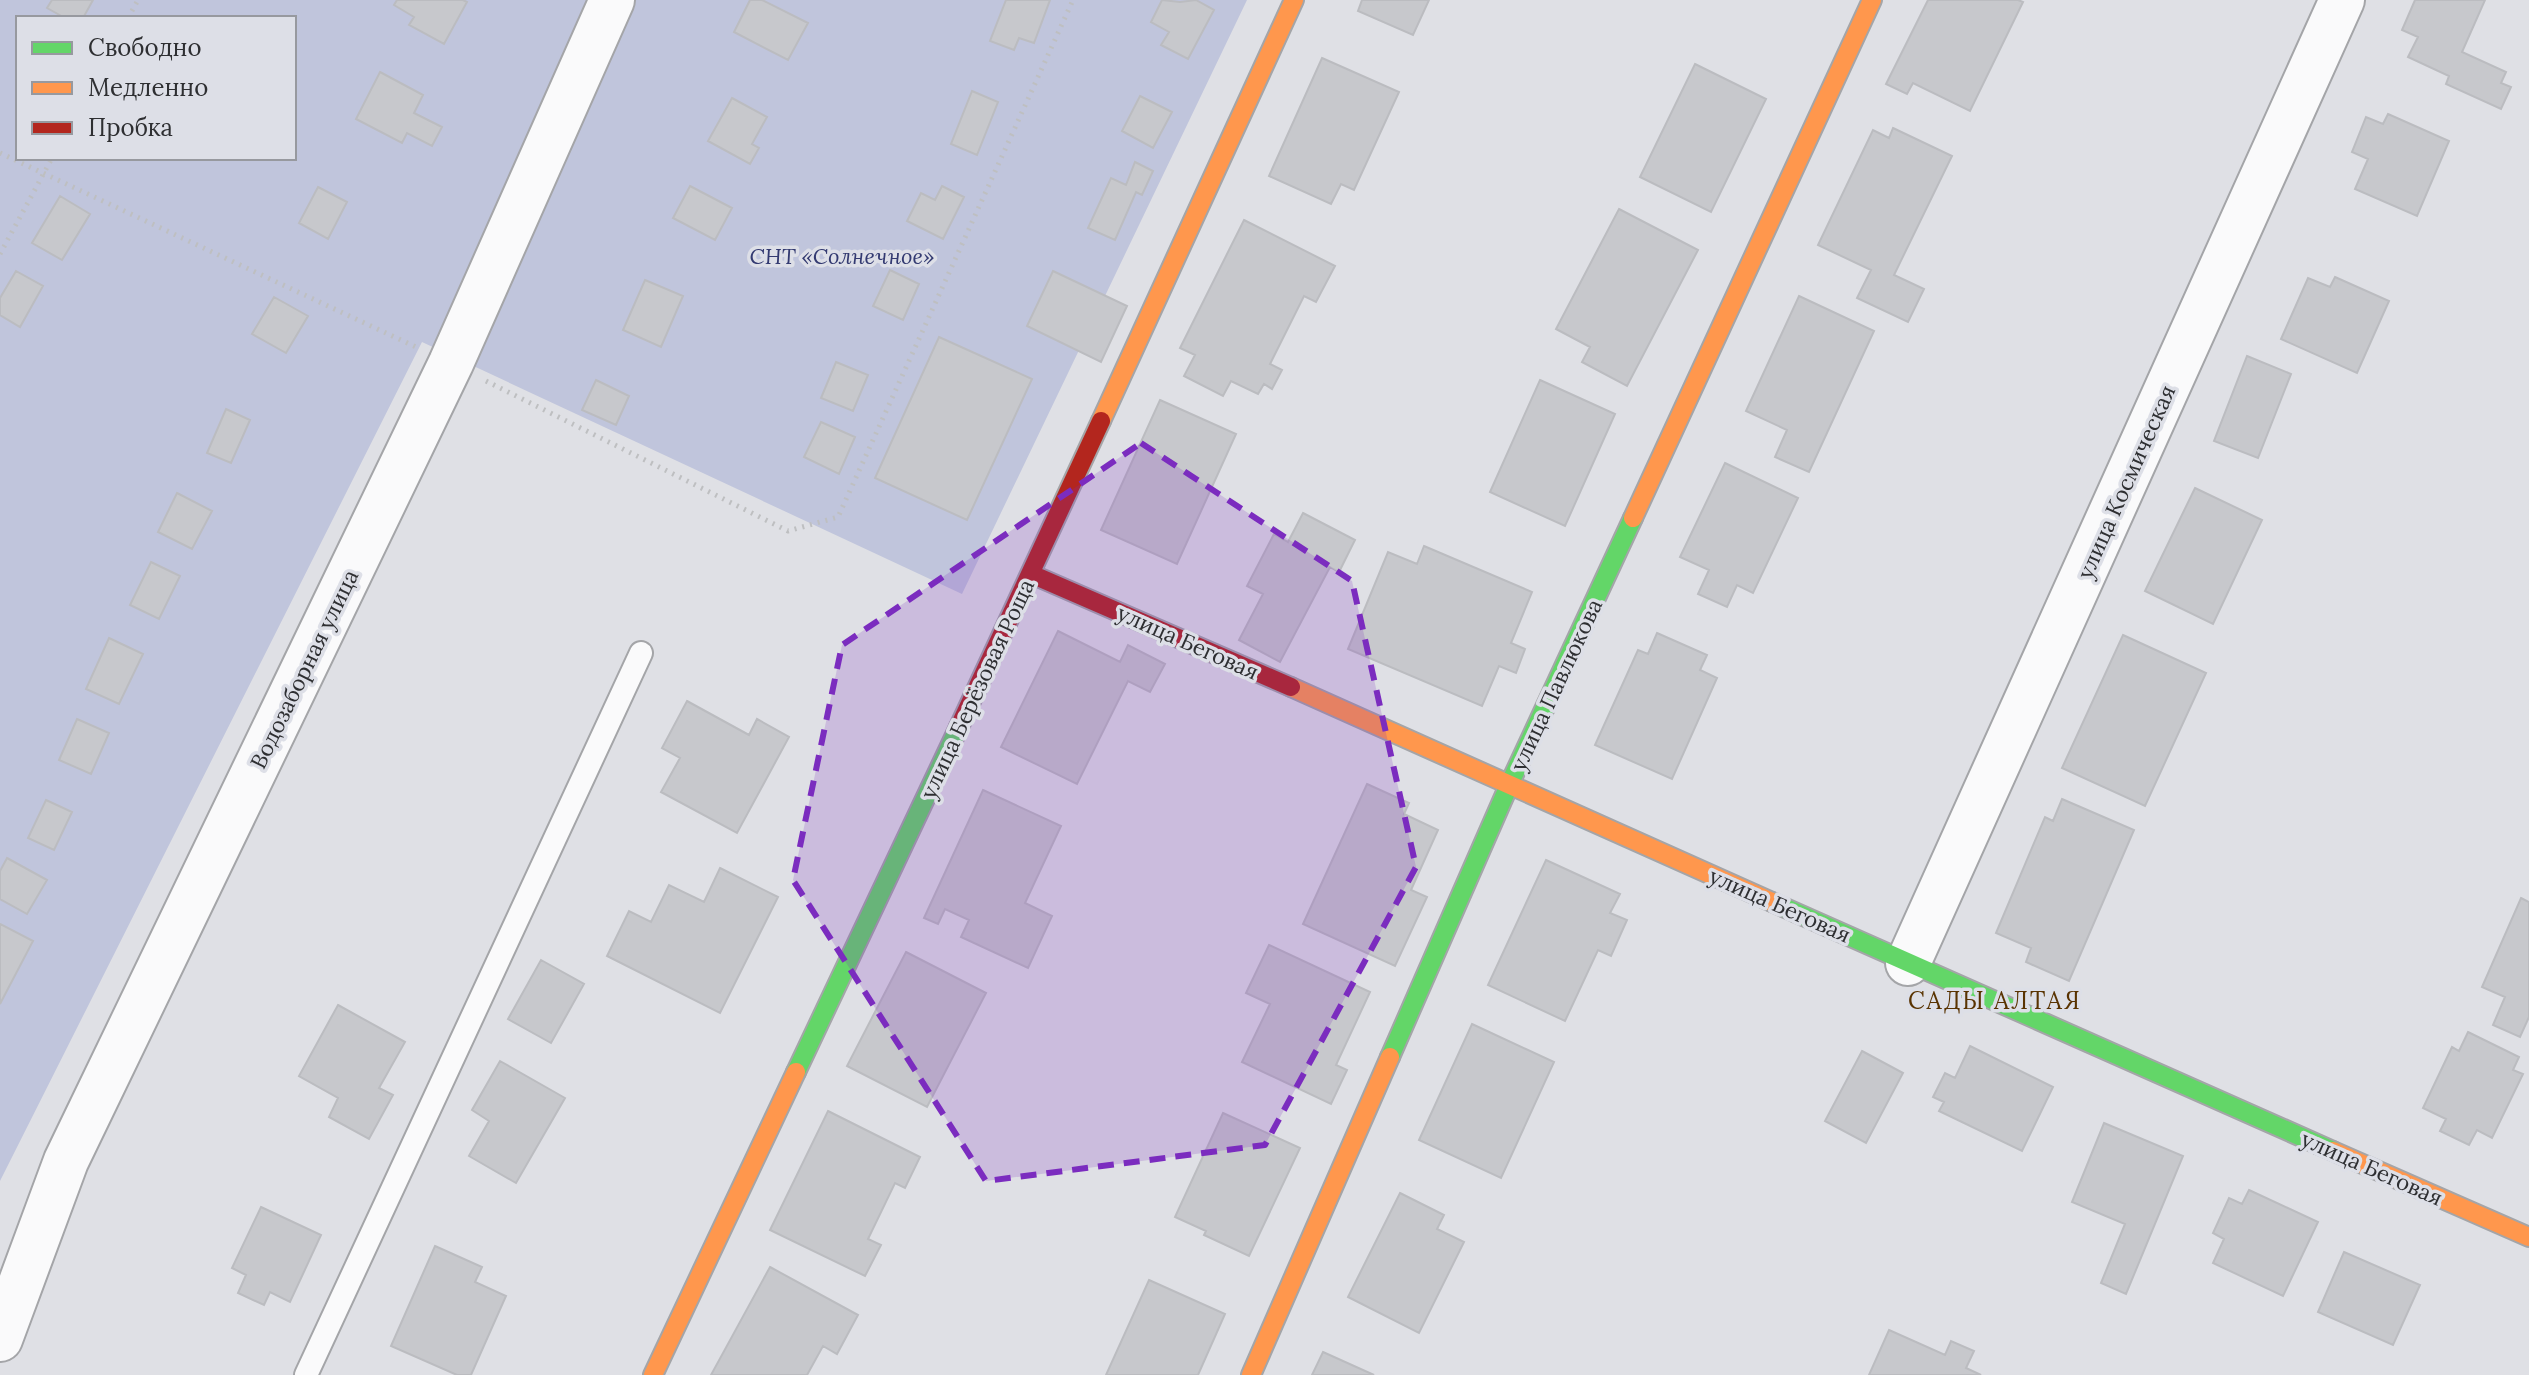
<svg xmlns="http://www.w3.org/2000/svg" width="2529" height="1375" viewBox="0 0 2529 1375" font-family="Lora,serif">
	<style>
		.green { fill: #c0c5dc; fill-rule: evenodd }
		.building { fill: #c7c8cc; stroke: #bbbcc0; stroke-width: 2 }
		.lines { fill: none; stroke-linecap: round; stroke-linejoin: round }
		.lane-casing { stroke: #a4a5a8; stroke-width: 26 }
		.street-casing { stroke: #a4a5a8; stroke-width: 48 }
		.fast-casing { stroke: #a4a5a8; stroke-width: 22 }
		.slow-casing { stroke: #a4a5a8; stroke-width: 22 }
		.jam-casing { stroke: #a4a5a8; stroke-width: 22 }
		.path { stroke: #bebfc1; stroke-width: 5; stroke-dasharray: 2 6; stroke-linecap: butt }
		.lane { stroke: #fafafb; stroke-width: 22 }
		.street { stroke: #fafafb; stroke-width: 44 }
		.fast { stroke: #63d668; stroke-width: 18 }
		.slow { stroke: #ff974d; stroke-width: 18 }
		.jam { stroke: #b3261e; stroke-width: 18 }
		.marked { fill: #7b2cbf; fill-opacity: 0.2; stroke: #7b2cbf; stroke-width: 6; stroke-dasharray: 16 10; stroke-linejoin: round }
		.labels { text-anchor: middle; stroke-width: 7; stroke-linejoin: round; paint-order: stroke }
		.park-label { font-size: 22px; font-style: italic; fill: #333a71; stroke: #dddfe7 }
		.street-label { font-size: 22px; fill: #2e2f32; stroke: #dddfe7 }
		.neighbourhood-label { font-size: 24px; letter-spacing: 2px; fill: #593301; stroke: #dddfe7 }
	</style>
	<rect width="100%" height="100%" fill="#dfe0e5"/>
	<path class="green" d="M0,0H1247L962,594L422,342L0,1181ZM18,18H294V158H18Z"/>
	<path class="building" d="M52,0H93L83,18H65L47,8Z
		M397,0H463L467,2L444,44L409,25L414,17L394,5Z
		M750,0H762L808,23L788,60L734,32Z
		M1006,0H1050L1034,43L1019,38L1014,50L990,41Z
		M1162,0L1180,2L1196,0L1214,10L1188,59L1161,45L1169,32L1151,22Z
		M1362,0H1429L1413,35L1358,11Z
		M1928,0H2018L2023,2L1970,111L1913,83L1907,94L1886,84Z
		M2415,0H2485L2462,52L2506,72L2501,83L2511,87L2501,109L2446,84L2449,76L2408,57L2418,37L2402,30Z
		M1322,58L1399,92L1354,190L1341,184L1331,204L1269,176Z
		M1695,64L1766,99L1711,212L1640,177Z
		M380,72L423,95L414,113L442,127L432,146L407,133L402,143L356,119Z
		M972,91L998,102L977,155L951,144Z
		M1140,96L1172,112L1153,148L1122,131Z
		M732,98L767,117L752,144L759,148L750,164L708,141Z
		M2388,114L2449,141L2417,216L2355,189L2368,159L2352,152L2366,117L2383,124Z
		M1893,128L1952,156L1894,275L1924,289L1908,322L1857,298L1871,270L1818,245L1873,130L1889,138Z
		M1135,162L1153,171L1142,195L1136,192L1115,240L1088,228L1111,178L1126,185Z
		M690,186L732,208L715,240L673,218Z
		M942,186L964,197L943,239L907,221L921,193L935,200Z
		M318,187L347,202L328,239L299,223Z
		M60,196L90,214L62,260L32,243Z
		M1619,209L1698,250L1627,386L1582,362L1590,347L1556,329Z
		M1244,220L1335,266L1316,302L1304,296L1270,364L1282,370L1272,389L1264,384L1258,394L1231,381L1223,396L1184,376L1195,355L1180,348Z
		M890,270L919,284L903,320L873,306Z
		M16,271L43,286L20,327L0,315V298Z
		M1053,271L1127,306L1101,362L1027,326Z
		M2335,277L2389,301L2357,373L2281,339L2308,278L2330,287Z
		M645,280L683,296L661,347L623,330Z
		M1799,296L1874,331L1809,472L1775,457L1787,430L1746,411Z
		M274,297L308,316L286,353L252,334Z
		M939,337L1032,379L967,520L875,478Z
		M2247,356L2291,374L2258,458L2214,441Z
		M836,362L868,375L853,411L821,398Z
		M596,380L629,396L616,425L582,410Z
		M1540,380L1615,414L1565,526L1490,492Z
		M1160,400L1236,434L1177,564L1101,530Z
		M226,409L250,420L231,463L207,453Z
		M821,422L855,437L839,474L804,457Z
		M1725,463L1798,498L1753,593L1737,585L1727,607L1698,594L1709,570L1680,557Z
		M2195,488L2262,520L2213,624L2145,591Z
		M177,493L212,511L192,549L158,532Z
		M1303,513L1355,540L1339,572L1330,567L1280,662L1239,640L1263,594L1247,586L1274,534L1288,542Z
		M1424,546L1532,592L1511,643L1525,649L1516,673L1499,666L1482,706L1348,649L1388,552L1417,564Z
		M151,562L180,576L159,619L130,605Z
		M1058,631L1120,662L1128,645L1165,664L1150,692L1128,681L1077,784L1001,747Z
		M1657,633L1707,655L1700,670L1717,678L1672,779L1595,745L1638,650L1648,654Z
		M2123,635L2206,673L2145,806L2062,768Z
		M109,638L143,654L119,704L86,689Z
		M687,701L749,735L757,719L789,737L737,833L661,792L680,758L662,748Z
		M77,719L109,733L91,774L59,760Z
		M1367,784L1409,803L1404,814L1438,830L1411,890L1427,897L1395,966L1303,924Z
		M983,790L1061,826L1025,903L1052,916L1028,968L961,937L969,920L945,909L938,924L924,918Z
		M2062,799L2134,830L2069,981L2026,962L2031,948L1996,933L2045,817L2053,821Z
		M46,800L72,812L54,850L28,838Z
		M7,858L47,880L27,914L0,899V871Z
		M1546,860L1620,894L1610,913L1627,920L1611,956L1598,950L1565,1021L1488,985Z
		M720,868L778,897L720,1013L607,956L629,911L651,922L669,885L704,902Z
		M2521,898L2529,902V1017L2520,1037L2493,1025L2505,997L2482,987Z
		M0,924L33,941L0,1004Z
		M1269,945L1370,992L1336,1065L1347,1070L1331,1104L1242,1062L1270,1004L1246,993Z
		M906,952L986,993L927,1107L847,1066Z
		M541,960L584,984L551,1043L508,1019Z
		M338,1005L405,1042L379,1088L393,1095L369,1139L329,1117L338,1098L299,1076Z
		M1472,1024L1554,1062L1501,1178L1419,1140Z
		M2468,1032L2519,1057L2513,1070L2523,1074L2492,1138L2477,1130L2469,1145L2440,1131L2446,1119L2423,1108L2452,1047L2459,1051Z
		M1970,1046L2053,1087L2022,1151L1939,1111L1944,1102L1933,1097L1945,1073L1955,1078Z
		M1862,1051L1903,1073L1866,1143L1825,1121Z
		M500,1061L565,1098L516,1183L469,1156L489,1121L472,1110Z
		M828,1111L920,1157L905,1188L895,1183L868,1239L881,1245L865,1276L770,1230Z
		M1223,1113L1300,1148L1249,1256L1204,1235L1206,1231L1175,1217Z
		M2104,1123L2183,1156L2126,1294L2101,1283L2125,1224L2072,1202Z
		M2249,1190L2318,1222L2283,1296L2213,1263L2224,1239L2213,1233L2229,1198L2242,1204Z
		M1400,1193L1444,1215L1437,1229L1464,1242L1419,1333L1348,1297Z
		M261,1207L321,1235L290,1302L270,1292L264,1305L238,1293L246,1275L232,1268Z
		M435,1246L482,1267L475,1282L506,1296L471,1375H457L391,1346Z
		M2344,1252L2420,1285L2393,1345L2318,1312Z
		M770,1267L858,1315L837,1354L823,1346L807,1375H711Z
		M1149,1280L1225,1314L1198,1375H1106Z
		M1889,1330L1945,1355L1951,1341L1974,1351L1966,1368L1981,1375H1869Z
		M1323,1352L1374,1375H1312Z"/>
	<g class="lines">
		<defs>
			<path id="lane" d="M306,1375L641,653"/>
			<path id="street" d="M1908,963L2342,0
				M0,1339L66,1161L451,363L612,0"/>
			<path id="fast" d="M1772,902L2333,1151
				M1390,1057L1510,783L1633,518
				M796,1072L959,727"/>
			<path id="slow" d="M1101,421L1294,0
				M1633,518L1872,0
				M1291,687L1772,902
				M2333,1151L2529,1237
				M653,1375L796,1072
				M1251,1375L1390,1057"/>
			<path id="jam" d="M1031,574L1291,687
				M959,727L1101,421"/>
		</defs>
		<use href="#lane" class="lane-casing"/>
		<use href="#street" class="street-casing"/>
		<use href="#fast" class="fast-casing"/>
		<use href="#slow" class="slow-casing"/>
		<use href="#jam" class="jam-casing"/>
		<path class="path" d="M128,18L138,0
			M0,153L416,347
			M0,254L52,158
			M486,381L788,531L838,517L1073,0"/>
		<use href="#lane" class="lane"/>
		<use href="#street" class="street"/>
		<use href="#fast" class="fast"/>
		<use href="#slow" class="slow"/>
		<use href="#jam" class="jam"/>
	</g>
	<path class="marked" d="M1141,443L1352,581L1416,867L1265,1145L986,1181L793,880L842,645Z"/>
	<g class="labels">
		<g class="park-label">
			<text x="842" y="264">СНТ «Солнечное»</text>
		</g>
		<g class="street-label">
			<text transform="translate(2126 482) rotate(-66)" y="8">улица Космическая</text>
			<text transform="translate(1188 642) rotate(24)" y="8">улица Беговая</text>
			<text transform="translate(304 669) rotate(-64)" y="8">Водозаборная улица</text>
			<text transform="translate(1556 685) rotate(-65)" y="8">улица Павлюкова</text>
			<text transform="translate(977 689) rotate(-65)" y="8">улица Берёзовая Роща</text>
			<text transform="translate(1780 905) rotate(24)" y="8">улица Беговая</text>
			<text transform="translate(2372 1168) rotate(24)" y="8">улица Беговая</text>
		</g>
		<g class="neighbourhood-label">
			<text x="1995" y="1009">САДЫ АЛТАЯ</text>
		</g>
	</g>
	<rect x="16" y="16" width="280" height="144" fill="#dddfe7" stroke="#97999f" stroke-width="2"/>
	<rect x="32" y="42" width="40" height="12" fill="#63d668" stroke="#97999f" stroke-width="2"/>
	<text x="88" y="56" font-size="24" fill="#2e2f32">Свободно</text>
	<rect x="32" y="82" width="40" height="12" fill="#ff974d" stroke="#97999f" stroke-width="2"/>
	<text x="88" y="96" font-size="24" fill="#2e2f32">Медленно</text>
	<rect x="32" y="122" width="40" height="12" fill="#b3261e" stroke="#97999f" stroke-width="2"/>
	<text x="88" y="136" font-size="24" fill="#2e2f32">Пробка</text>
</svg>
